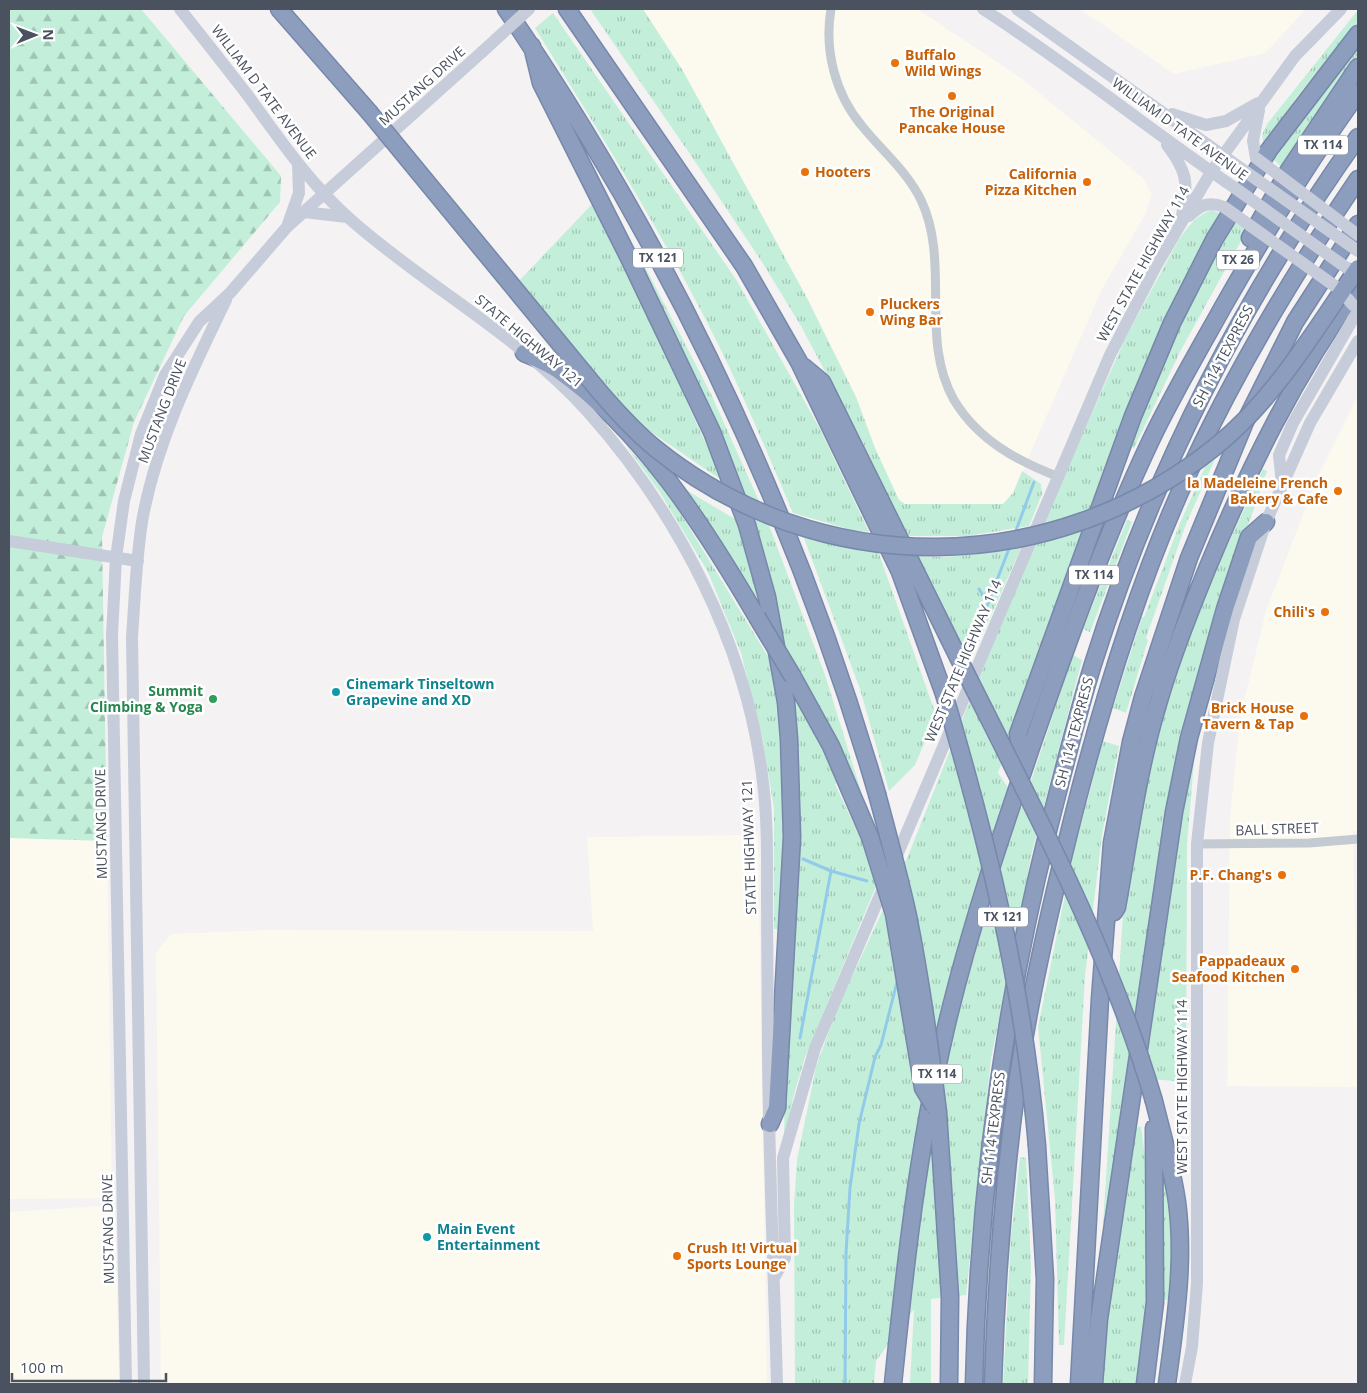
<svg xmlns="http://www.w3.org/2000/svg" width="1367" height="1393" viewBox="0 0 1367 1393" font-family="'Open Sans',sans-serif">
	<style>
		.commercial { fill: #fcfaee }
		.grass { fill: url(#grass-tufts) }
		.forest { fill: url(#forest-firs) }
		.garden { fill: #c3efda }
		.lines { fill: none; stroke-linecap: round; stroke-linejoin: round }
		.stream { stroke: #92cbea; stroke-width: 3 }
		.highway-casing { stroke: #78a; stroke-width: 19 }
		.street { stroke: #c3cad2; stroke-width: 9 }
		.secondary { stroke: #c6ccd9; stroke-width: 12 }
		.highway { stroke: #8c9dbe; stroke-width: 16 }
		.highway-bridge-casing { stroke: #78a; stroke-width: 19; stroke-linecap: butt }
		.secondary-bridge { stroke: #c6ccd9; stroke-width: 12 }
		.highway-bridge { stroke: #8c9dbe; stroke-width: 16 }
		.food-dot { fill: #e8710a; stroke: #fff; stroke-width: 2 }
		.culture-dot { fill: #0f9aa8; stroke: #fff; stroke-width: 2 }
		.leisure-dot { fill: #2e9e5b; stroke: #fff; stroke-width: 2 }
		.labels { text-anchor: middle; stroke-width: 5; stroke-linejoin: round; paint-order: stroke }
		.shield { fill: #fff; stroke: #80868f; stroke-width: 1 }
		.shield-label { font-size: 12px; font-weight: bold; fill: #4a525f }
		.food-label { font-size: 14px; font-weight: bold; fill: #c56008; stroke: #fff; text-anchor: end }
		.street-label { font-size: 14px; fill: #4a525f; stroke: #fff }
		.culture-label { font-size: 14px; font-weight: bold; fill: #0d838f; stroke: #fff; text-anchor: start }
		.leisure-label { font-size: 14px; font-weight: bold; fill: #27864d; stroke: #fff; text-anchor: end }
	</style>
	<defs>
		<pattern id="grass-tufts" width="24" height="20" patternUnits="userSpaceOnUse" patternTransform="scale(1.25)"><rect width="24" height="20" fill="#c3efda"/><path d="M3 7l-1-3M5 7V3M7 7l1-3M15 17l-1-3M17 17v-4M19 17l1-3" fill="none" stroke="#a0c4b4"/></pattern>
		<pattern id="forest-firs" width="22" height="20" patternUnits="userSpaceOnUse" patternTransform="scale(1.25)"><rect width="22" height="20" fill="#c3efda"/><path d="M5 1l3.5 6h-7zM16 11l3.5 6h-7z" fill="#a0c4b4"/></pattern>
	</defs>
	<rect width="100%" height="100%" fill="#f4f2f2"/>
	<path class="commercial" d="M643,9H917L1021,78L1143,178L1152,194L1145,215L1102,289L1013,493L1003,504H905L899,500L875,448L856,397L807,298L683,71Z
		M1080,9H1306L1265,53L1174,74Z
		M1358,396V831H1353L1358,1087L1227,1086L1230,818L1240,718L1266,611L1317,478Z
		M758,835L767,1384H161L156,953L171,934L268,930L593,931L587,837Z
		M9,838L107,841L112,1198L9,1199Z
		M115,1205L119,1384H9V1212Z"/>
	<path class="grass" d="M590,9H643L683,71L807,298L856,397L875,448L899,500L905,504H1003L1013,493L1022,471L1041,484L1042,494L1029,526L967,536H907L863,443L801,326L762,262L692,157Z
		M1358,10V22L1296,98L1264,148L1262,135L1267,124Z
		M553,13L737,281L820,429L869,532L852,530L793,513C768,455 744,396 716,340C662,232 598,130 535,28Z
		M1358,43V54L1283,169L1273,159Z
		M595,201L723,481L645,428L606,388L520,280Z
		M1212,210L1219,213L1155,344L1107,469L998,773L1022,808L1073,655L1082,660L1032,852L991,1059L966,1295L931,1299V1384H910L914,1309L876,1361L874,1384H795L794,1205L797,1160L816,1067L837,1009L908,856L988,655L1071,460L1125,339L1178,241C1187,228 1196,215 1212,210Z
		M1232,221L1247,230L1181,350L1134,448L1130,447C1158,369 1193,294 1232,221Z
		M639,255L711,394L759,501L743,494L635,258Z
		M626,446L665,488L775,668L782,739L785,809L780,929H774V809L763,740L741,653L708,572L659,491Z
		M1215,459L1186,524L1146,638L1148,640L1126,713L1113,708L1142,617H1144L1180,523L1206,465Z
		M1263,469L1267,471L1214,623L1106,1224L1103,1225L1123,913L1134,838L1147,772L1172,680L1202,600Z
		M686,490L740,522L767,619Z
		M751,518L769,525L825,675L861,791L857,792L785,648Z
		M1127,520L1132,522L1090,632L1083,629Z
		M804,538L878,551L936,715L915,765L889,791L860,689Z
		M1021,548L970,662L918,556C952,560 987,551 1021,548Z
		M798,697L839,782L835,784L863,844L876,886L805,1057L793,1098L787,1132L784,1137L792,698Z
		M1103,741L1119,746L1102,835L1085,976L1064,1345H1059L1055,1199L1038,1027L1074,851Z
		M1190,761H1194L1187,844L1186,1082L1139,1078Z
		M1141,1126L1148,1181L1150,1296L1136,1384H1098L1136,1128Z
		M1020,1157L1026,1158L1031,1266L1028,1384H1003L1011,1237Z
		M1166,1174L1173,1243L1172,1301L1161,1299L1163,1237L1161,1175Z"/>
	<path class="forest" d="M9,9H141L281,176L280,202L184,316L134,422L102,537L107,841L9,838Z"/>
	<path class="garden" d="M1147,868L1158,873L1152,914Z"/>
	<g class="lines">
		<path class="stream" d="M1015,533L1034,482
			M979,589L988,603
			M969,653L1010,546
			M803,859L831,871L867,881
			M800,1038L831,871
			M845,1384L846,1253L850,1188L859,1124L875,1057L881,1045L898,978"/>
		<defs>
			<path id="highway" d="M279,9L369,112
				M506,9C672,252 795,512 877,794
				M567,9L744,266L799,362L900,572L944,694
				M532,46L541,83L629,258L712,432L747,525L767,597L786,702L789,739L792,837L777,1108L770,1124
				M1250,238L1289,170L1358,67
				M524,353C535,358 548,363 558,370C643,430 705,528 757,617
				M804,367L822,382L958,657
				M793,677L831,746L870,837
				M1022,768L1018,734L1133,416L1172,323L1214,240L1269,150L1358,34
				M1114,912L1117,907C1129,839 1138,770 1158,704C1171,658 1189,613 1207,569C1248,470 1295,375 1358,287
				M1154,1101C1162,1134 1172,1167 1177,1202C1185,1262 1175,1324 1167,1384
				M938,1112L950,1297L949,1384
				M1037,1146L1045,1279L1043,1384
				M893,1384C905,1266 918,1148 945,1032C968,933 1001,836 1034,739C1069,638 1105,537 1151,440C1173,394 1199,350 1224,305C1265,233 1309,160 1358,93
				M974,1384C978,1198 1003,1012 1048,831C1062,775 1076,719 1093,664C1152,476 1243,298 1358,137
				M993,1384C996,1282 1004,1179 1018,1077C1032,984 1054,892 1077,801C1107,686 1143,569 1194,461C1240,363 1297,269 1358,179
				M1079,1384L1100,999L1112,843L1131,742L1143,697L1189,558L1245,422L1295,322L1358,224
				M1094,1384L1099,1319L1174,812L1189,738L1225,609L1249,537L1266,522
				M1145,1384L1155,1302L1154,1128"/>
		</defs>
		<use href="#highway" class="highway-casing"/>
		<path class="street" d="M831,9C824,50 835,94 862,126C882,151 907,171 921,200C951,263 919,339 954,400C978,440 1017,461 1059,477
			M1197,844L1309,843L1358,839"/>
		<path class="secondary" d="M180,9C203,38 226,67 249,97C280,140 311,185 351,220C427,287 520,336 588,412C678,513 748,647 763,783C768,823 767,863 767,903C767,954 768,1005 768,1056C769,1165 774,1275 777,1384
			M983,9C1070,65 1150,130 1235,188
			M1017,9L1246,172
			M1172,114L1206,125L1226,121L1258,103
			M1167,145C1188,173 1188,182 1182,216
			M1256,158L1253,141L1259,110
			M304,212L347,217
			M1189,216C1200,205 1209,201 1224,207
			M288,224L299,193L298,164
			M1282,483L1279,455L1293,423L1353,319V305
			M9,541L138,561
			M774,1278L785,1258L783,1158L815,1048L1110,355L1156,266L1211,172L1295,56L1341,9
			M126,1384L112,635L116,558L124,501L141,434L165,375L199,322L230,293L287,227L482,52
			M144,1384L132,637C135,597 136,556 143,516C158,439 192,370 226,300
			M1185,1384L1192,1347L1197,1283V844L1208,743L1234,619L1266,522L1310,423L1358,341"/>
		<use href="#highway" class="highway"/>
		<defs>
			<path id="highway-bridge" d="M369,112L598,390C616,411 635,432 656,449C820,581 1051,579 1215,447C1275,399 1315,330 1358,268
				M757,617L793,677
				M958,657C1030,802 1108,945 1154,1101
				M944,694C988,842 1024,991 1037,1146
				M877,794C888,835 899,875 908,916C921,981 930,1046 938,1112
				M870,837L894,914L923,1088L934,1106"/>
		</defs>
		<use href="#highway-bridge" class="highway-bridge-casing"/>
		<path class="secondary-bridge" d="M482,52L529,9
			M1256,158L1358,235
			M1246,172L1358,251
			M1235,188L1358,276
			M1224,207L1339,289L1353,305"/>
		<use href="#highway-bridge" class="highway-bridge"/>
	</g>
	<g class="food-dot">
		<circle cx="895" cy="63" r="5"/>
		<circle cx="952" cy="96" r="5"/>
		<circle cx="805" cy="172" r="5"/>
		<circle cx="1087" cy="182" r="5"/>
		<circle cx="870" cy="312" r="5"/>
		<circle cx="1338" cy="491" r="5"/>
		<circle cx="1325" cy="612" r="5"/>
		<circle cx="1304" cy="716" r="5"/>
		<circle cx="1282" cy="875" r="5"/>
		<circle cx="1295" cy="969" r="5"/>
		<circle cx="677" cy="1256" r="5"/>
	</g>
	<g class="culture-dot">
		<circle cx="336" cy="692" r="5"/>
		<circle cx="427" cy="1237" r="5"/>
	</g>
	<circle class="leisure-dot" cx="213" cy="699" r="5"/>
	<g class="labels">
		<g class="shield">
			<rect x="1298" y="135.5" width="50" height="19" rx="4"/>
			<rect x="633" y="248.5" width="50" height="19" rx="4"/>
			<rect x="1217" y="250.5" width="42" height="19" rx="4"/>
			<rect x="1069" y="565.5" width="50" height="19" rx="4"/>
			<rect x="978" y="907.5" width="50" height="19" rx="4"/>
			<rect x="912" y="1064.5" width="50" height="19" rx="4"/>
		</g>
		<g class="shield-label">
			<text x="1323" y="149">TX 114</text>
			<text x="658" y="262">TX 121</text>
			<text x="1238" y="264">TX 26</text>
			<text x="1094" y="579">TX 114</text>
			<text x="1003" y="921">TX 121</text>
			<text x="937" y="1078">TX 114</text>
		</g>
		<g class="food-label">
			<text x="905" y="60" text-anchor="start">Buffalo<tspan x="905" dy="16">Wild Wings</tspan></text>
			<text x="952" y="117" text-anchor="middle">The Original<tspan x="952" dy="16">Pancake House</tspan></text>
			<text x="815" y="177" text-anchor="start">Hooters</text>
			<text x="1077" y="179">California<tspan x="1077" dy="16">Pizza Kitchen</tspan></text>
			<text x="880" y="309" text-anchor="start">Pluckers<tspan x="880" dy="16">Wing Bar</tspan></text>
			<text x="1328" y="488">la Madeleine French<tspan x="1328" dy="16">Bakery &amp; Cafe</tspan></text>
			<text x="1315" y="617">Chili's</text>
			<text x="1294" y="713">Brick House<tspan x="1294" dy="16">Tavern &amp; Tap</tspan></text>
			<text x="1272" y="880">P.F. Chang's</text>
			<text x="1285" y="966">Pappadeaux<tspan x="1285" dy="16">Seafood Kitchen</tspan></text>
			<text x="687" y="1253" text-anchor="start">Crush It! Virtual<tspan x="687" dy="16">Sports Lounge</tspan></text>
		</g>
		<g class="street-label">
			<text transform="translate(422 86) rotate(-42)" y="5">MUSTANG DRIVE</text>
			<text transform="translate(264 92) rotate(53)" y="5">WILLIAM D TATE AVENUE</text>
			<text transform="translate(1180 129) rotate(36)" y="5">WILLIAM D TATE AVENUE</text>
			<text transform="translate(1143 264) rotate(-61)" y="5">WEST STATE HIGHWAY 114</text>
			<text transform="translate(529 341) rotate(40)" y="5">STATE HIGHWAY 121</text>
			<text transform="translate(1223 356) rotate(-62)" y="5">SH 114 TEXPRESS</text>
			<text transform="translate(162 411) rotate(-69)" y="5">MUSTANG DRIVE</text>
			<text transform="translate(963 661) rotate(-67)" y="5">WEST STATE HIGHWAY 114</text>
			<text transform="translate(1074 732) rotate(-75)" y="5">SH 114 TEXPRESS</text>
			<text transform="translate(101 824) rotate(-91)" y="5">MUSTANG DRIVE</text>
			<text transform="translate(1277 829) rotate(-2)" y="5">BALL STREET</text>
			<text transform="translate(749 847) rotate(-92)" y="5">STATE HIGHWAY 121</text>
			<text transform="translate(1182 1087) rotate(-90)" y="5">WEST STATE HIGHWAY 114</text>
			<text transform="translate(993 1128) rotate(-83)" y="5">SH 114 TEXPRESS</text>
			<text transform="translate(108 1229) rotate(-91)" y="5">MUSTANG DRIVE</text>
		</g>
		<g class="culture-label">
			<text x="346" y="689">Cinemark Tinseltown<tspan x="346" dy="16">Grapevine and XD</tspan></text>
			<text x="437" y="1234">Main Event<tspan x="437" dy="16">Entertainment</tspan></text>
		</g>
		<g class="leisure-label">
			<text x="203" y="696">Summit<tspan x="203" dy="16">Climbing &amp; Yoga</tspan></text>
		</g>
	</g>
	<rect width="1367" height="1393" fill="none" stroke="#4a525f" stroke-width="20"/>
	<g transform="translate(35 35) rotate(89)" stroke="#ffffff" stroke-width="4" paint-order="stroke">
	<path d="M0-4L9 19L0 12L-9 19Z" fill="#4a525f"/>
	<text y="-8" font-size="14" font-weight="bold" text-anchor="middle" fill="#4a525f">N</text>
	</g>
	<path d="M12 1373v8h154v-8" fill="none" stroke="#4a525f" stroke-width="2.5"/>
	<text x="20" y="1373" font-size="15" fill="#4a525f" stroke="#ffffff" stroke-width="4" paint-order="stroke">100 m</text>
</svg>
